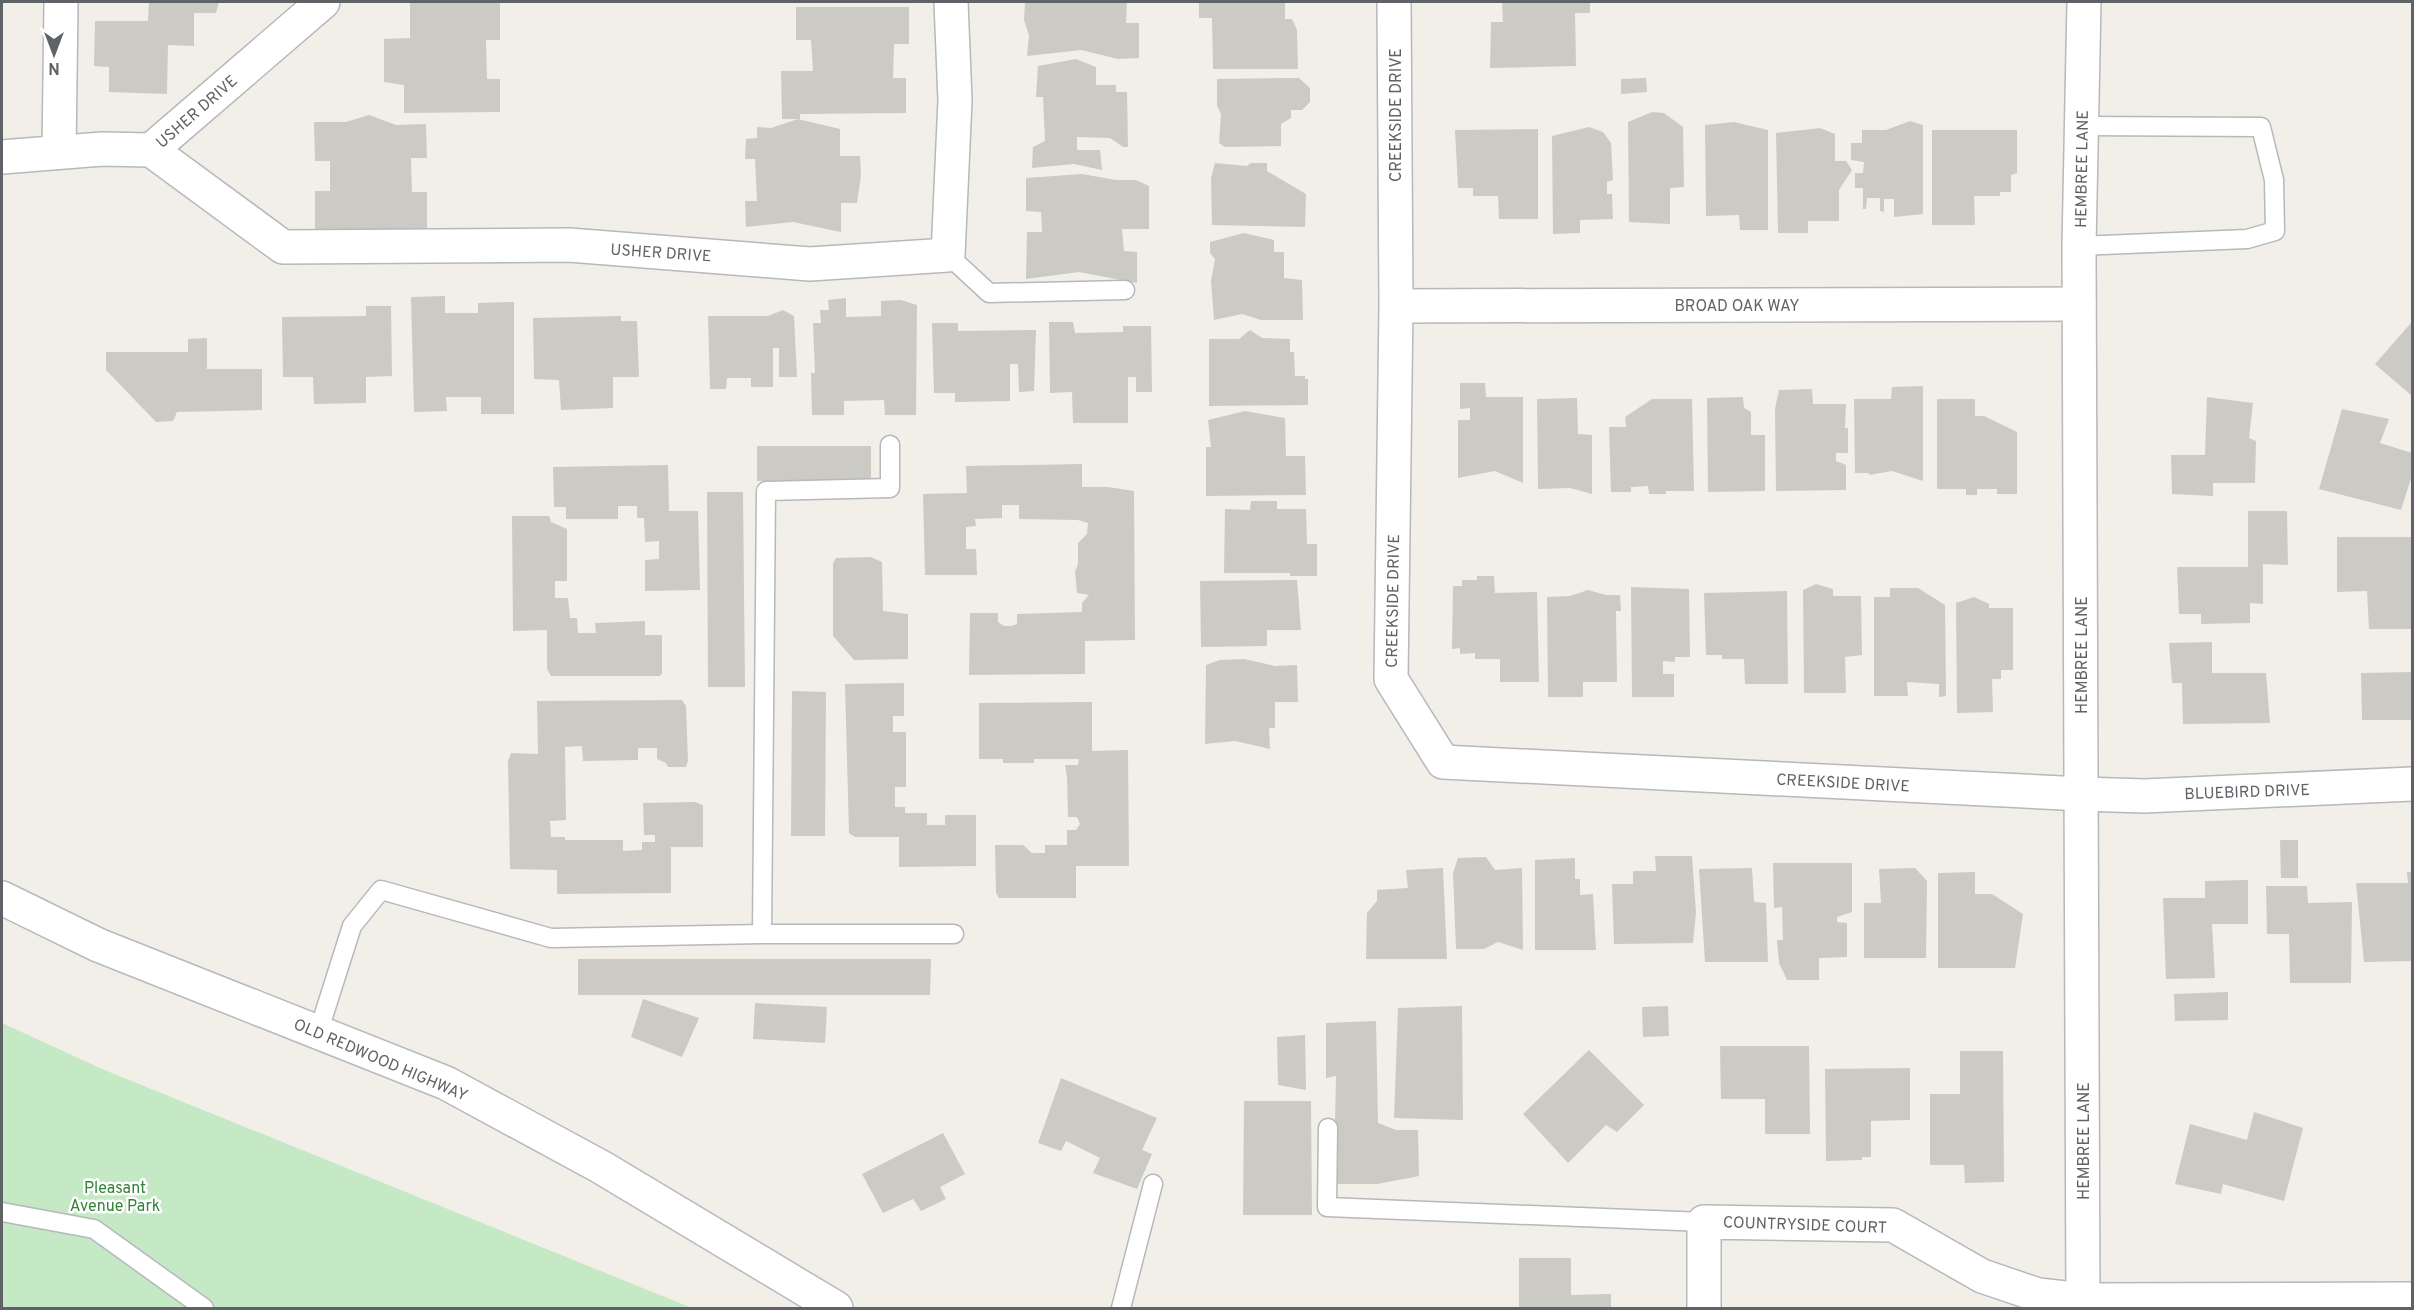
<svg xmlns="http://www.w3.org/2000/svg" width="2414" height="1310" viewBox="0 0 2414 1310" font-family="Overpass,sans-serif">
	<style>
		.green { fill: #c5e8c5 }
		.building { fill: #cccac5 }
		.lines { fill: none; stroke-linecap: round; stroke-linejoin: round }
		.service-casing { stroke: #b5b8bc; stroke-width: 21 }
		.minor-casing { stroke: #b5b8bc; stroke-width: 36 }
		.tertiary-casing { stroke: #b5b8bc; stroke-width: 36 }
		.secondary-casing { stroke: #b6babf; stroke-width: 36 }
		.service { stroke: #fff; stroke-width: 18 }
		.minor { stroke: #fff; stroke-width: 33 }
		.tertiary { stroke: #fff; stroke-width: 33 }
		.secondary { stroke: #fff; stroke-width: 33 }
		.labels { text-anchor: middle; stroke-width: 5; stroke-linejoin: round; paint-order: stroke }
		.street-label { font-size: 16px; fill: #5f6368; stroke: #fff }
		.park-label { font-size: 16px; fill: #348238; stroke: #fff }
	</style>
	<rect width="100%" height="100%" fill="#f1efe8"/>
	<path class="green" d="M2,1023L102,1069L692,1308H2Z"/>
	<path class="building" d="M149,2H219L216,13H194V46L168,45L167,94L109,92V67L94,66L95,21H148Z
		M410,2H500V40H486L487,79H500V112L404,113V85L384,82V39L410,38Z
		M1025,2H1127L1126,23H1139V58L1118,59L1081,50L1027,56L1029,36L1024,20Z
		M1199,2H1285V19H1292L1297,30L1298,69H1213L1212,18H1199Z
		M1502,2H1590V13H1575L1576,66L1490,68L1491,22H1503Z
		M796,7H909V44H894L893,78H906V113L800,114V119H782L781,71H813L811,40H796Z
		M1076,59L1096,67V85H1116V92H1127L1128,147H1123L1110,138L1077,137V150H1100L1102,170L1074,164L1032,168L1033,147L1045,141L1043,97H1036L1038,66Z
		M1299,78L1310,88V102L1302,110H1291V118L1281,124V146L1225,147L1219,143L1221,114L1217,106V79Z
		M1646,78L1647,92L1621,94V79Z
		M1652,112L1664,113L1683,127L1684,187L1670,188V224L1629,222L1628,122Z
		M369,115L396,125L426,124L427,158H411L412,192H427V229L315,230V191H330V161H315L314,122H346Z
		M798,119L840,129V156H860L861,175L857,203H841V232L793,222L746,227L745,201H757L755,159H745L746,139L757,138V127L771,128Z
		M1910,121L1923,125V214L1894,217V199H1884V212L1880,211V198H1867L1866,209H1863V188H1855V173H1863L1864,162L1851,160V143H1862V130H1886Z
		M1734,122L1768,130V230H1740L1739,215L1706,216L1705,125Z
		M1589,127L1603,132L1611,143L1613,180L1607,182V194H1612L1613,219L1580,220V233L1553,234L1552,136Z
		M1820,128L1835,134V161H1846L1852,170L1839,190V221H1808V233H1778L1776,133Z
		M1538,129V219H1499L1498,196H1473V188H1458L1455,130Z
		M1932,130H2017V173L2011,175V192H2000V196H1974L1975,225H1932Z
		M1215,163L1247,166L1251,163H1267V171L1306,194L1305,227L1212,225L1211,178Z
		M1082,174L1116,180H1136L1149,186V229H1122L1124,251L1137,252V283L1079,272L1026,279L1027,232H1042L1041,212L1026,211V178Z
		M1244,233L1274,240V252H1284V278L1302,280L1303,320H1261L1242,314L1214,320L1211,281L1215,259L1210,253V242Z
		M445,296V313H478V303L514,302V414H481V397H446L447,411L414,412L411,297Z
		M846,298V317L881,316V301L901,300L917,305L916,415H885L884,400L844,401V415H812L811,373H815L813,323H821L820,310H829L828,300Z
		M366,306H391L392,376L366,377V403L314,404L313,377H283L282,317L366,316Z
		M783,310L794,316L797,377H779V348H773V387H751V378H727L726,389H710L708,316H768Z
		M621,316V321H637L639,377H613V408L561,410L559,380L534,379L533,318Z
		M1049,322H1073L1075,333L1123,332V326H1151L1152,392H1136V377H1128V423H1073L1072,392L1050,393Z
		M932,323H958V331L1036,330L1034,391L1019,392L1018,364H1010V401L955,402V393H934Z
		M2411,323L2412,325V396L2375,364Z
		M1250,330L1262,338L1290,339V352H1294L1295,376H1305V379H1308V405L1209,406V339H1239Z
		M207,338V369H262V410L177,412L173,421L156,422L106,370V352H188V339Z
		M1460,383H1485L1486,397H1523V483L1495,471L1458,478V420H1470V408L1460,409Z
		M1923,386V481L1892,471L1869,475V473H1855L1854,399H1891L1892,387Z
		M1812,389L1813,404H1846L1845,428H1848V453H1836V461L1846,465V490L1776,491L1775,409L1779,390Z
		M1743,397L1744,408L1751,412V435H1765V491L1708,492L1707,398Z
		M2207,397L2253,403L2249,438L2256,441L2255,483H2213V496L2172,494L2171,455H2205Z
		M1577,398L1578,434L1592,435V494L1570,488L1538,489L1537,399Z
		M1652,399H1692L1694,491H1666V494H1649L1648,486L1631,487V492H1611L1609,427H1626L1625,417Z
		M1937,399H1975V416H1984L2017,432V494H1997V489H1977V495H1966V489H1937Z
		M2342,409L2389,419L2380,443L2412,453V475L2401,510L2319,489Z
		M1245,411L1285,418L1286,456H1305L1306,495L1206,496V447H1211L1208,420Z
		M757,446H871V481H757Z
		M1082,464V487H1108L1134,491L1135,640L1085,641V674L969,675L970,613H998V622L1004,626H1011L1017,624V614L1082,612V603L1089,595L1077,593L1075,572L1078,564V543L1087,534L1088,523L1078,520L1019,519V505H1002V518L975,519L976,526L966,527V549H976L977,575H925L923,494L967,493L966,466Z
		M668,465L669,511H698L700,590L645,591V560L659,559V541L645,542L644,518H637V506H618V519H566V507H554L553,467Z
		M707,492H743L745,687H708Z
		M1251,501H1277V509H1306L1307,544H1317V576H1290V573H1224L1225,509L1250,510Z
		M2248,511H2287L2288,565L2263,564V604L2250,603V623L2201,624V614H2179L2177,567H2248Z
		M512,516H549L551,522L567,529V581H555V598H568L570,618H577L578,633H596L595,623L645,621V635H662V674L659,676H551L547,669V630L513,631Z
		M2337,537H2412V629H2369L2367,591L2337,592Z
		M871,557L882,562L883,611L908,614V659L854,660L833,636V563L836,558Z
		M1477,576H1494L1495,593L1537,592L1539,682H1500V659H1475V653L1460,654V648L1452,649L1453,586H1462V580H1477Z
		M1297,580L1301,630H1267V646L1201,647L1200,581Z
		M1816,584L1833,589V596H1861L1862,655L1845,657L1846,693H1804L1803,590Z
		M1631,587L1689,589L1690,657H1675V662L1663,661V674H1674V697H1632Z
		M1890,588H1918L1945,605L1946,696L1939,697V684L1907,682L1908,696H1874V597H1890Z
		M1588,590L1606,595H1620L1621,611H1616L1617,682H1583V697H1548L1547,597L1570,596Z
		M1787,591L1788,684H1745L1744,659H1722V655H1706L1704,593Z
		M1974,597L1989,604V608H2013V670H2001V679H1992L1993,712L1957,713L1956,603Z
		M2212,642V673H2266L2270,723L2183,724L2182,683H2172L2169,643Z
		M1244,659L1275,666L1297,665L1298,702H1275V728H1269L1270,749L1235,741L1205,744L1206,665L1220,660Z
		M2412,672V720H2362L2361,673Z
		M904,683V716H893V732H906V787H895V807H905V813H927V825H945V815H976V866L899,867V837H855L849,833L845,684Z
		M792,691L826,692L825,836H791Z
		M682,700L686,706L688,761L686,767H668L666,763L657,759V748H638V760L583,761L582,746L565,747L566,820L550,821L551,837H565V840H623V851L642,850V842H655V835H644L643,803L695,802L703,805V847H671V893L557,894V870L510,869L508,761L511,753L538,754L537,701Z
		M1092,702V751L1128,750L1129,866H1076V898H999L996,893L995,845H1023L1032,853H1045V845H1067V830H1076L1080,824L1077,817H1068L1067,777L1065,765H1078L1079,759H1034V763H1003V759H979V703Z
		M2280,840H2298V878H2281Z
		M1655,856H1692L1696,912L1693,943L1614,944L1612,884H1633V871H1656Z
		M1486,857L1495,870L1522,868L1523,950L1498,942L1484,949H1456L1453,873L1458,858Z
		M1575,858V879H1580V895L1593,894L1596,950H1535V860Z
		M1773,863H1852V912L1837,917V922L1847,923V957L1819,958V980H1787L1779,963L1777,940H1783L1782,907L1774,908Z
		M1443,868L1447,959H1366L1367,913L1377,901V890L1408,888L1406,870Z
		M1752,868L1754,902L1766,903L1768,962H1705L1699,869Z
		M1915,868L1927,881L1926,958H1864V903H1881L1879,869Z
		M1975,872V894H1992L2023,914L2015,968H1938V873Z
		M2407,872H2412V961L2364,962L2356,883H2408Z
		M2248,880V924H2212L2215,978L2166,979L2163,898H2205V881Z
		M2266,886H2307L2308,903L2352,902L2351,983H2290L2289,934H2267Z
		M578,959H931L930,995H578Z
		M2228,992V1020L2175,1021L2174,994Z
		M643,999L699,1018L682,1057L631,1037Z
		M755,1003L827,1007L825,1043L753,1039Z
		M1462,1006L1463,1120L1394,1118L1398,1008Z
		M1668,1006L1669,1036L1643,1037L1642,1007Z
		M1376,1021L1378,1123L1396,1130H1418L1419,1176L1377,1184H1330V1121L1335,1120L1336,1076L1326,1078V1023Z
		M1305,1035L1306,1090L1278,1085L1277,1037Z
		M1720,1046H1809L1810,1134H1765V1099H1721Z
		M1589,1050L1644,1105L1617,1132L1606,1125L1568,1163L1523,1114Z
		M1960,1051H2003L2004,1182L1965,1183L1964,1165H1930V1094H1960Z
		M1910,1068V1120L1871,1121V1157H1862V1160L1826,1161L1825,1069Z
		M1061,1078L1157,1118L1142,1150L1152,1154L1137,1189L1093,1173L1100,1158L1066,1141L1061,1151L1038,1143Z
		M1244,1101H1311L1312,1215H1243Z
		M2254,1112L2303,1128L2284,1201L2223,1184L2221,1194L2175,1184L2190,1124L2247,1140Z
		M943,1133L965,1174L940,1187L946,1199L921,1211L913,1199L883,1213L862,1174Z
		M1519,1258H1571V1295L1611,1294V1308H1519Z"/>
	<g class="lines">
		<defs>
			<path id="service" d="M2079,246L2247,239L2275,231L2274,180L2261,127L2083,126
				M948,255L989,293L1125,290
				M762,934L766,491L890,488V445
				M318,1033L352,926L381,890L551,938L762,934H954
				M1328,1128L1327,1207L1704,1222
				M2,1212L94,1229L204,1308
				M1121,1308L1153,1184"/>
			<path id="minor" d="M323,2L151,150L283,247L569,245L810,264L948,255L955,100L951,2
				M1394,2L1396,306L1391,679L1443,762L2082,794L2144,796L2412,784
				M59,152L61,2
				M2,157L102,149L151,150
				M1396,306L2079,304
				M1704,1308V1222L1893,1225L1982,1276L2038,1295L2084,1300L2412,1299"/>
			<path id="tertiary" d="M2083,1308L2079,246L2084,2"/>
			<path id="secondary" d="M2,898L98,945L446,1083L601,1167L836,1308"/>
		</defs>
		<use href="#service" class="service-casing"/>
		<use href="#minor" class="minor-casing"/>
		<use href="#tertiary" class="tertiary-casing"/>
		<use href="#secondary" class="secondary-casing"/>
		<use href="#service" class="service"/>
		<use href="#minor" class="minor"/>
		<use href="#tertiary" class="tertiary"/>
		<use href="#secondary" class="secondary"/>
	</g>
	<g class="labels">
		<g class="street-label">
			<text transform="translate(196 111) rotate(-41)" y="6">USHER DRIVE</text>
			<text transform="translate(1395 115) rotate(-90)" y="6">CREEKSIDE DRIVE</text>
			<text transform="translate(2081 169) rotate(-89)" y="6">HEMBREE LANE</text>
			<text transform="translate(661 252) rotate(4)" y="6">USHER DRIVE</text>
			<text x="1737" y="311">BROAD OAK WAY</text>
			<text transform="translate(1392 601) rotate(-89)" y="6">CREEKSIDE DRIVE</text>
			<text transform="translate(2081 655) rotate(-90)" y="6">HEMBREE LANE</text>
			<text transform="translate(1843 782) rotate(3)" y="6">CREEKSIDE DRIVE</text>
			<text transform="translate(2247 791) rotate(-2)" y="6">BLUEBIRD DRIVE</text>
			<text transform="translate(381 1059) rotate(23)" y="6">OLD REDWOOD HIGHWAY</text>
			<text transform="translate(2083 1141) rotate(-90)" y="6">HEMBREE LANE</text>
			<text transform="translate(1805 1224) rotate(2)" y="6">COUNTRYSIDE COURT</text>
		</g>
		<g class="park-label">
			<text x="115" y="1193">Pleasant<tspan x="115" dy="18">Avenue Park</tspan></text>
		</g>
	</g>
	<rect width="2414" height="1310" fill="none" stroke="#5f6368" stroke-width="6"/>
	<g transform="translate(54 54) rotate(180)" stroke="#ffffff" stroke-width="4.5" paint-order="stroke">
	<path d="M0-4.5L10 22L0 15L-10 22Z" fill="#5f6368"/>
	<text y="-9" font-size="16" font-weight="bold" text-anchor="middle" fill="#5f6368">N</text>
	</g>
</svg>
